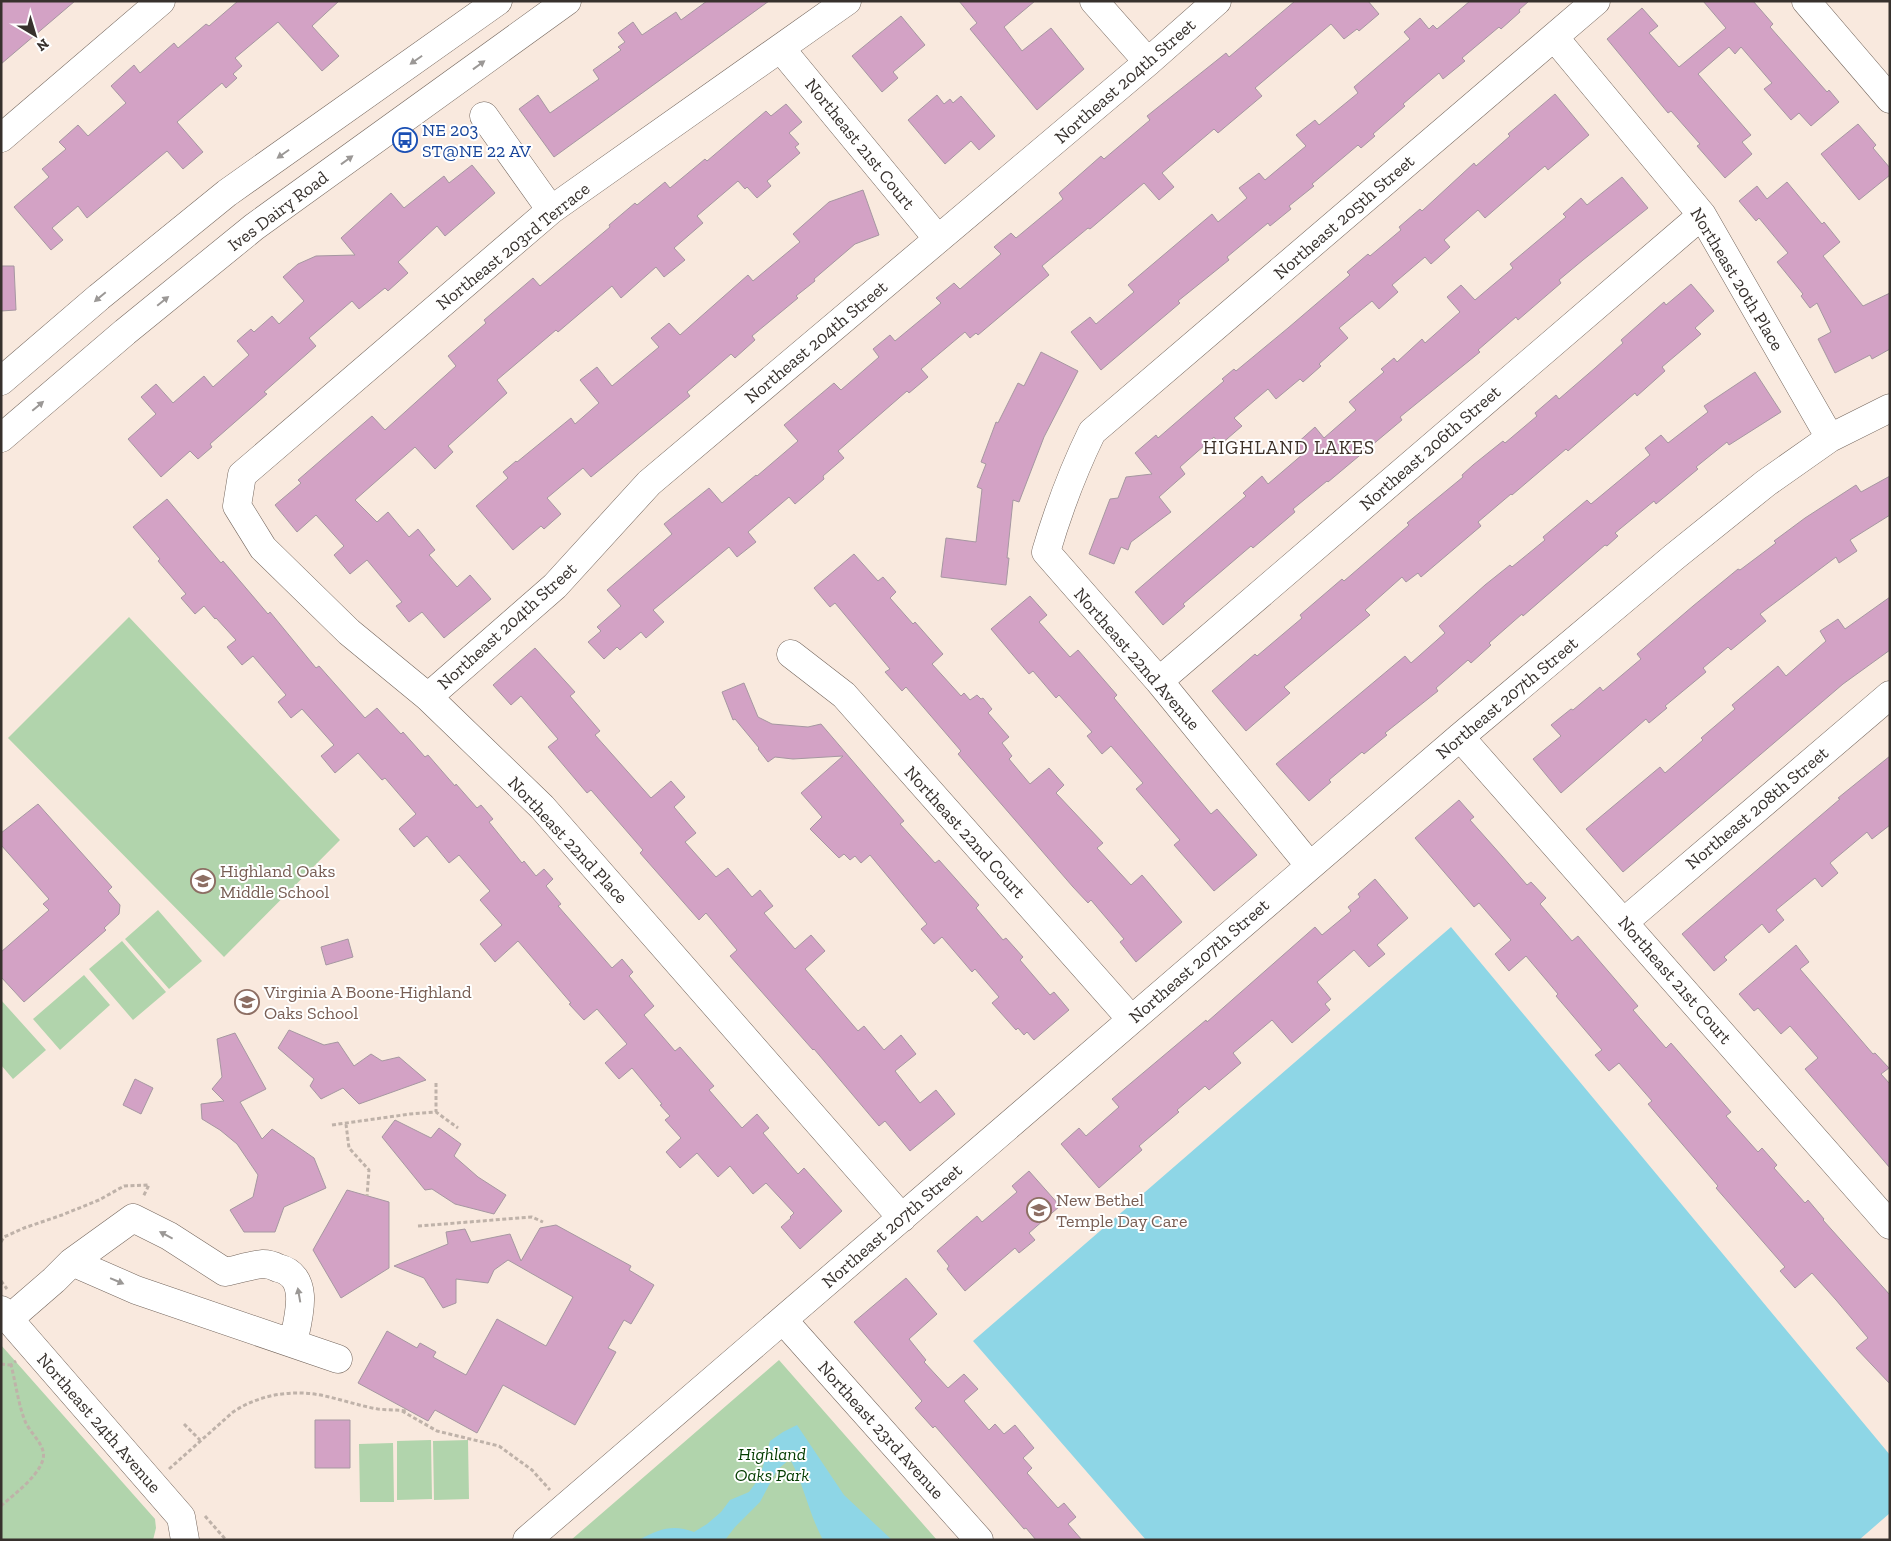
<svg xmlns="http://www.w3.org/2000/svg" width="1891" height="1541" viewBox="0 0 1891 1541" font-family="'Zilla Slab',serif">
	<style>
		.green { fill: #b1d4ac }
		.water { fill: #8ed6e6 }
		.building { fill: #d3a2c5; stroke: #a697a1 }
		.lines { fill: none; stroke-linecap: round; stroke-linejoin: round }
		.minor-casing { stroke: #74665d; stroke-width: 29 }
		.major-casing { stroke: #74665d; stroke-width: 29 }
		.path { stroke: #bfb2a9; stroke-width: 3; stroke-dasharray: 4 2.5; stroke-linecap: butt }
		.minor { stroke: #fff; stroke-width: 28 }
		.major { stroke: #fff; stroke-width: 28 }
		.oneway { fill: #9b9896 }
		.labels { text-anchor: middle; stroke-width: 4; stroke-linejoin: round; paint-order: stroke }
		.street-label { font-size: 18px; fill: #37312d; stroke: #fff }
		.transit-label { font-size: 18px; fill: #164399; stroke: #fff; text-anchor: start }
		.education-label { font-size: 18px; fill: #785e54; stroke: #fff; text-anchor: start }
		.park-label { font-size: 18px; font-style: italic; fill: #043d00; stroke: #fff }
		.neighbourhood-label { font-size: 19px; letter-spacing: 1px; fill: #3c3028; stroke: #fff }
	</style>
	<rect width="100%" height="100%" fill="#f9e9de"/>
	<path class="green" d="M129,617L340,840L224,957L8,738Z
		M158,910L202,961L169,989L125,939Z
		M122,941L166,992L133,1020L89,969Z
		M84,975L110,1005L60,1050L33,1019Z
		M1,1000L46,1050L13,1079L1,1065Z
		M1,1345L155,1519L156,1528L153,1540H1Z
		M779,1360L937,1540H571Z
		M431,1440L432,1499L397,1500V1441Z
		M468,1440L469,1499L434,1500L433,1441Z
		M393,1443L394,1502H360L359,1444Z"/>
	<path class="water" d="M1451,927L1890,1455V1513L1859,1540H1146L973,1341Z
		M797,1425L844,1495L892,1540H823C809,1514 804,1485 790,1459L777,1470L760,1502L735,1527L725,1540H639C659,1529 673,1524 694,1532L707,1524L721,1512L730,1500L749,1492L760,1477L770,1441L783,1432Z"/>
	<path class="building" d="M1,1H75L1,64Z
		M238,1H339L312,26L339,56L322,71L278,22L235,58L242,66L233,74L237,78L226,88L222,83L177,122L203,152L183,169L167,151L87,218L78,206L52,228L63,240L51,250L14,207L49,177L42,169L66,149L59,142L78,125L88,136L126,103L111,86L134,65L140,73L174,43L178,48L206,24L209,26Z
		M707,1H769L554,157L519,109L538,95L550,113L599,79L593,70L621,50L618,47L625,42L618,33L633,22L642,35L676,12L681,20Z
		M959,1H1035L1004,27L1022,51L1051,28L1084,69L1037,110L970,29L977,23Z
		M1295,1H1368L1379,14L1359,31L1357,29L1344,39L1331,24L1255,88L1262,96L1218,133L1214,129L1162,173L1174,187L1159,200L1144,183L1090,229L1088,228L1042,266L1049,275L978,335L976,333L970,338L965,332L921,369L928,377L909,393L907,391L838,451L844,458L823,476L824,479L795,504L789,497L748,532L756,542L737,557L729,547L653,610L664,622L646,638L641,632L620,650L617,647L604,659L588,642L601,631L597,627L621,606L607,590L672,534L664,524L709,488L722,503L756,475L757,476L798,441L784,425L834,383L841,390L879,357L873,349L890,335L895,341L941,303L936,298L954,283L960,289L1001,254L994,247L1011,233L1016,238L1063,199L1059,193L1101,156L1104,159L1150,120L1147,116L1226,53L1229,57Z
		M1470,1H1529L1519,10L1520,12L1501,29L1499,27L1462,58L1465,61L1443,79L1439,73L1403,104L1405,106L1373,134L1375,136L1361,148L1358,145L1312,184L1314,186L1289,206L1291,209L1270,226L1268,223L1227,257L1229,260L1178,301L1180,303L1101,370L1071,332L1090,317L1096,324L1134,292L1128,285L1212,214L1218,222L1247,198L1239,188L1259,173L1265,180L1306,146L1296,135L1315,120L1319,125L1358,93L1354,87L1410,39L1404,32L1420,18L1429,29L1433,25L1437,29Z
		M1703,1H1753L1773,24L1770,27L1827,92L1829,90L1839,102L1811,126L1799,113L1791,120L1764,89L1772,83L1741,47L1735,54L1729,47L1698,74L1751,135L1742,142L1752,154L1725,178L1697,146L1700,144L1671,111L1668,113L1607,39L1642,8L1658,26L1649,33L1679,67L1726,28Z
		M901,16L925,45L893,72L898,78L882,92L852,56Z
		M1555,94L1589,135L1548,170L1545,166L1539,171L1485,218L1478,210L1444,240L1450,247L1431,264L1425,257L1392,285L1398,292L1379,309L1372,301L1339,328L1348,338L1319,364L1321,366L1303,382L1300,379L1276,399L1268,389L1234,418L1242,426L1220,445L1214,437L1180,467L1185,474L1159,497L1171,512L1131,542L1128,550L1121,547L1114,564L1089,554L1110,499L1118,498L1126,477L1152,474L1135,453L1156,435L1158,438L1224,381L1222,379L1234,369L1236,371L1288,328L1350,275L1347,272L1368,254L1370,256L1401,230L1399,227L1420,209L1422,211L1474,163L1476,166L1510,136L1508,134Z
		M937,95L944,104L950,99L953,103L961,96L995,136L979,150L971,141L945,164L908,120Z
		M786,104L802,122L789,133L799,144L795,147L800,153L767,181L771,186L757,198L747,187L745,189L738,181L697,216L703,223L674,248L685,260L664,277L656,267L621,298L612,286L558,332L556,330L497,380L507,393L448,446L453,452L435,469L415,447L355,500L377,522L388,512L409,537L418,529L435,550L429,555L457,587L470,575L491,599L444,638L422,612L409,622L396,606L402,602L367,560L350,574L334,555L344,546L316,515L297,532L275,505L301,483L298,480L372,416L385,430L456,366L448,356L486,323L484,320L533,278L540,286L610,227L609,225L635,203L637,205L665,182L670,188L705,159L707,161L766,111L771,116Z
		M1858,124L1876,145L1873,148L1890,168V175L1859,200L1821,154Z
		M472,165L495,193L445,236L437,226L398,262L408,273L388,291L385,288L359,309L352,301L309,338L316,346L264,392L267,394L210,444L212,447L198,459L190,451L161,477L128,439L156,414L141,397L156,384L173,403L204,376L213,387L249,355L237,341L251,329L254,332L272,316L279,324L304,301L283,277L298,264L316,256L355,255L341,238L391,193L404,208L444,176L449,183Z
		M1622,177L1648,208L1583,260L1559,280L1561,283L1518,320L1516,317L1478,350L1480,352L1400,417L1402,420L1328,482L1327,481L1293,509L1295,512L1253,548L1251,546L1183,604L1185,606L1163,625L1135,592L1246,496L1243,493L1262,476L1268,484L1303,454L1295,445L1315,427L1324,438L1356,410L1349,402L1384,372L1381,369L1394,358L1397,362L1422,339L1425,343L1460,312L1447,297L1461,285L1475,300L1513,268L1510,264L1566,217L1563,214L1581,198L1587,205Z
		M1787,182L1822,224L1824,222L1840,242L1823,256L1863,306L1890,293V349L1872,359L1870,355L1835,373L1818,339L1831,332L1817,303L1810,308L1801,296L1803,294L1777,262L1788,253L1759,218L1756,221L1739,201L1757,186L1767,199Z
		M863,190L879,235L855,244L814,279L815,281L796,296L798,298L752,336L755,340L735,358L731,354L687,392L690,396L591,477L583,468L547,498L561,514L544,529L541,526L513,550L476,506L508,478L503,472L516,461L517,462L571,418L575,424L599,403L580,380L597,367L612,386L659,347L651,338L669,323L680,335L748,275L753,281L800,242L793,234L829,202Z
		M1,266H14L16,310L1,311Z
		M1691,284L1714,311L1695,328L1701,334L1662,367L1665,371L1637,396L1635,393L1568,451L1566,449L1512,495L1511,494L1478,522L1481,526L1421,577L1418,573L1406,582L1402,577L1365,610L1370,615L1284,687L1290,693L1246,731L1212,691L1255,654L1257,656L1302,618L1300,615L1342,579L1344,581L1387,544L1409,525L1407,523L1463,477L1462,475L1473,465L1503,441L1505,443L1537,416L1535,413L1556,395L1559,399L1595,368L1623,343L1621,340L1664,302L1666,305Z
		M1041,352L1078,371L1044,437L1019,502L1013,500L1007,558H1009L1006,585L941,577L946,538L976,542L982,489L977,487L986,464L981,462L996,422L998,423L1018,383L1024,386Z
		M1755,372L1781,412L1729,445L1727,442L1696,467L1698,469L1656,504L1654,501L1615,533L1618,536L1607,546L1605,545L1523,616L1522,614L1489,643L1491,645L1471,663L1468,660L1436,688L1438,691L1385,733L1387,735L1364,754L1362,752L1329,780L1331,782L1309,801L1276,764L1405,656L1411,663L1445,633L1439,626L1485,585L1510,565L1512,567L1545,540L1543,537L1587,500L1591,504L1650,455L1645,448L1661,435L1668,443L1708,412L1704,406Z
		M1890,476V515L1850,540L1857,551L1839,563L1836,557L1760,614L1766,621L1731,650L1728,647L1703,668L1706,672L1665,706L1667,708L1649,723L1646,719L1561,793L1533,759L1561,736L1551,725L1571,709L1573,710L1600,687L1603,691L1641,659L1637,654L1693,606L1738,569L1740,570L1776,543L1774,541L1805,518L1856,485L1861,492Z
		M167,499L221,563L223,561L268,614L270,612L316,668L319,666L365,718L377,708L401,734L403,732L425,757L428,755L455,786L456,784L477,808L481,805L493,819L489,822L522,863L524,861L536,876L544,869L553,879L546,886L561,904L558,906L612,968L622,959L633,972L629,976L654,1006L644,1015L675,1051L680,1047L714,1086L709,1090L742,1128L757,1114L769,1128L763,1133L798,1174L804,1168L842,1211L800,1249L781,1227L791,1218L790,1217L794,1213L766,1183L753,1194L730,1166L718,1177L697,1153L680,1168L666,1152L681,1138L665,1120L670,1116L660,1105L662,1104L632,1068L619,1079L605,1063L627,1044L597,1009L584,1020L569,1004L571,1003L518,941L495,962L480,944L502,925L480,900L490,891L459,855L449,863L427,836L414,847L399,829L416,814L385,778L382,780L358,753L335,773L321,756L334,745L302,709L291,718L278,702L286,695L253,656L242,665L227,647L236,640L216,618L215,619L204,606L195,614L181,598L186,594L158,561L160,559L133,527Z
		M854,554L878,581L883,577L896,592L890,598L913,624L915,622L943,654L932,664L961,696L964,693L970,700L977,695L981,699L983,698L992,709L988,713L1009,737L1002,743L1012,756L1009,759L1030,784L1049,768L1064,785L1056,793L1103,843L1097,848L1131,885L1142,875L1182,922L1136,962L1120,942L1124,939L1091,900L1088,903L1073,887L958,754L961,751L906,687L902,691L885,672L890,669L835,603L830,607L814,588Z
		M1030,596L1047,615L1039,622L1070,657L1078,650L1117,695L1114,698L1211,814L1217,809L1257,855L1214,891L1174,845L1180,840L1136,789L1143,783L1111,746L1102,754L1087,736L1092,732L1059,695L1056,698L1033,671L1029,674L991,629Z
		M1890,597V650L1843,684L1623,872L1586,829L1660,767L1665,773L1703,740L1701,738L1735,709L1732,705L1778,666L1786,676L1826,641L1820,631L1838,619L1845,629Z
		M535,648L575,692L570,696L600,731L595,735L651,798L671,781L685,797L674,807L696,833L685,842L716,877L728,868L752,897L760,890L773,906L764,913L795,949L811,935L825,951L805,969L858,1031L864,1026L884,1050L901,1035L916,1054L895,1071L920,1103L936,1090L955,1114L910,1151L885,1121L879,1126L814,1049L813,1050L730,956L737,950L706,913L699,920L640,853L643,850L591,790L587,793L548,747L558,739L521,696L511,705L493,685Z
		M744,683L758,717L772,724L808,727L821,724L904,821L900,824L935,863L939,860L979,905L976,908L1003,940L1006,938L1023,957L1020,960L1050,995L1054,992L1069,1010L1034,1040L1027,1032L1024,1035L1018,1028L1016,1030L992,1003L999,997L975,969L972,972L942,937L934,944L921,929L927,924L870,855L861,863L855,856L850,860L844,854L839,858L810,829L822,817L801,793L843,756L793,759L775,757L768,762L758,749L759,748L735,719L733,720L722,692Z
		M1890,756V825L1872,839L1867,832L1830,863L1838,873L1822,887L1815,878L1776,910L1784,920L1769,933L1762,924L1724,957L1727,960L1714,971L1682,934L1840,799L1838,798Z
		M1459,800L1474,817L1470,820L1502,856L1527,885L1531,882L1546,898L1540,904L1572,941L1578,936L1638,1006L1633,1010L1666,1048L1671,1043L1731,1112L1726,1116L1758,1152L1762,1148L1777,1165L1774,1168L1805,1203L1808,1200L1824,1219L1823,1220L1890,1295V1384L1856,1348L1868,1338L1836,1300L1812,1273L1795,1288L1780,1271L1785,1267L1716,1188L1718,1186L1648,1104L1652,1101L1619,1063L1609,1071L1595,1055L1602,1050L1556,996L1558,994L1526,956L1509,971L1495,954L1511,940L1479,903L1474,907L1415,838Z
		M38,804L112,887L108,891L120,905L119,914L104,928L106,930L24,1002L1,977V952L49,910L43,904L49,899L1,845V833Z
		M1375,879L1408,918L1377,945L1385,954L1369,967L1354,950L1317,982L1331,999L1325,1004L1330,1010L1292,1043L1272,1020L1233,1053L1241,1063L1209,1090L1205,1086L1177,1110L1179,1112L1139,1146L1142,1150L1099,1188L1061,1144L1079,1128L1086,1136L1119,1107L1112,1099L1206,1020L1207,1022L1315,927L1322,935L1351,911L1348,907L1360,897L1358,894Z
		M348,939L353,957L326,965L321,947Z
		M1796,945L1809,962L1800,969L1873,1054L1875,1053L1889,1068L1881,1074L1890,1084V1168L1805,1069L1818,1058L1790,1026L1781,1034L1758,1008L1754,1011L1739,994Z
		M289,1030L324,1045L338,1042L354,1066L371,1054L382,1061L399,1057L426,1080L359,1104L343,1088L321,1099L310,1086L314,1079L278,1048Z
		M235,1033L266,1089L240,1102L262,1139L272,1129L314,1158L326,1188L284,1207L275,1232H244L230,1210L253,1197L258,1175L237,1144L220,1130L202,1119L201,1104L224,1101L212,1089L222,1077L217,1039Z
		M135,1079L153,1088L141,1114L123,1105Z
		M395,1120L431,1138L439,1128L461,1144L454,1156L478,1177L506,1195L494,1214L455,1204L432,1189L425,1190L382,1137Z
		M1029,1171L1060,1206L1029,1233L1035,1240L1019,1253L1015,1248L965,1291L947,1269L949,1266L937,1251L977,1216L982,1222L1017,1192L1012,1186Z
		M347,1190L389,1202V1268L341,1298L313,1250Z
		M556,1225L631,1266L629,1270L654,1285L631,1324L624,1320L608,1348L616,1352L575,1425L503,1385L477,1433L435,1410L428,1421L358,1383L387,1331L417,1348L420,1343L436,1352L433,1357L466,1375L497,1319L546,1346L573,1297L508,1260L494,1270L488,1283L456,1279V1303L443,1308L424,1278L394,1266L448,1244L446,1232L465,1229L471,1242L510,1234L521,1261L540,1228Z
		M906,1278L937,1314L909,1339L926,1360L924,1362L948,1388L964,1374L978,1389L964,1401L989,1430L995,1424L1004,1434L1015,1425L1034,1448L1023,1458L1032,1468L1027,1473L1058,1508L1064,1503L1076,1517L1068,1524L1082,1540H1036L1026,1528L1024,1529L935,1426L933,1428L915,1408L922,1401L854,1322Z
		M315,1420H350V1468H315Z"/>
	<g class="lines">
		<defs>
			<path id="minor" d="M847,1L551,210L242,475L237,506L263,548L349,632L428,697L542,807L902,1218
				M1094,1L1148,62
				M1806,1L1890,99
				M1554,37L1702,215L1830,438
				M781,49L938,239
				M484,116L551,210
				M1,138L161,1
				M791,654L844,695L1131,1019
				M1159,681L1702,215
				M428,697L555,586L649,483L1148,62L1217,1
				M1460,737L1890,1225
				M1310,866L1159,681L1046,552C1058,511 1073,471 1092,432L1596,1
				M1624,922L1890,695
				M72,1262L136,1290L338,1359
				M1,1310L181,1517L185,1540
				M9,1319L54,1280L72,1262L133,1218L169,1236L225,1272C237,1270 250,1265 263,1264C268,1264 274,1266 278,1268C312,1276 298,1319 293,1343
				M783,1320L979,1540
				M527,1540L1460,737L1674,557L1766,483L1830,438L1890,408"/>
			<path id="major" d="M1,381L99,297L227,193L498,1
				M1,438L125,332L254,227L567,1"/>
		</defs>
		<use href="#minor" class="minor-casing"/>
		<use href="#major" class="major-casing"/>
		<path class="path" d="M436,1083V1112
			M346,1124L349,1148L369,1170L367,1196
			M332,1125L410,1114L436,1112L458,1128
			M418,1226L532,1217L543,1222
			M1,1242L4,1237L24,1228L62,1215L99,1200L124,1186L149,1185L143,1197
			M1,1281L7,1289
			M1,1364L11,1365
			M402,1411L437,1431L499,1446L532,1470L550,1490
			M184,1424L200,1440
			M169,1469L233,1412C260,1394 294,1389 325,1396C343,1400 360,1406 378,1409C388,1410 398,1410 408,1411
			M1,1506C14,1494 48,1470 43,1451C40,1440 29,1431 25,1421C18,1403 16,1384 11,1365L16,1361
			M205,1516L226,1540"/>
		<use href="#minor" class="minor"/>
		<use href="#major" class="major"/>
	</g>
	<defs><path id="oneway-solid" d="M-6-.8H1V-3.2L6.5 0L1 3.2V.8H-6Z" transform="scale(1.25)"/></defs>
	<g class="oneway">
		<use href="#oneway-solid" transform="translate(416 60) rotate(145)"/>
		<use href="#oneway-solid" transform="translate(479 65) rotate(-36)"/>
		<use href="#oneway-solid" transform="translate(283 154) rotate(145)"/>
		<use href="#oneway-solid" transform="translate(347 160) rotate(-36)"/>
		<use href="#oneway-solid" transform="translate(100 297) rotate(140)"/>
		<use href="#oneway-solid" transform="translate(163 301) rotate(-39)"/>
		<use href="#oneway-solid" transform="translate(38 406) rotate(-40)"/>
		<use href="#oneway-solid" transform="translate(166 1235) rotate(-152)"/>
		<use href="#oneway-solid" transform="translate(117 1281) rotate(23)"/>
		<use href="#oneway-solid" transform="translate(299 1295) rotate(-100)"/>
	</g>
	<defs>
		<symbol id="bus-ring" viewBox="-11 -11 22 22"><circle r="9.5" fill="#fff" stroke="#1a4fb4" stroke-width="1.5"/><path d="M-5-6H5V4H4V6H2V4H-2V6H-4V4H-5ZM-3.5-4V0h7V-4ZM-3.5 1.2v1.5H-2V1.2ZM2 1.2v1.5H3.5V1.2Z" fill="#1a4fb4"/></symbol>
		<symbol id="school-ring" viewBox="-11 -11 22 22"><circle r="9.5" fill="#fff" stroke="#8d6e63" stroke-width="1.5"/><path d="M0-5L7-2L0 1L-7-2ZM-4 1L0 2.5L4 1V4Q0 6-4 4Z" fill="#8d6e63"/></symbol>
	</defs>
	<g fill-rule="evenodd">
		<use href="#bus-ring" x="391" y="126" width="28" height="28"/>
		<use href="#school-ring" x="189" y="867" width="28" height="28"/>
		<use href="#school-ring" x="233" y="988" width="28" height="28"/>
		<use href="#school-ring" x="1025" y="1196" width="28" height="28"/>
	</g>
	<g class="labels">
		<g class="street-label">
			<text transform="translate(1125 81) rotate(-41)" y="6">Northeast 204th Street</text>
			<text transform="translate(860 144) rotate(51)" y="6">Northeast 21st Court</text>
			<text transform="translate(278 211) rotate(-37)" y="6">Ives Dairy Road</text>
			<text transform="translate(1344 217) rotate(-41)" y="6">Northeast 205th Street</text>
			<text transform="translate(513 246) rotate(-39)" y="6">Northeast 203rd Terrace</text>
			<text transform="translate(1737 279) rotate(59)" y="6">Northeast 20th Place</text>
			<text transform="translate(816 342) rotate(-40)" y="6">Northeast 204th Street</text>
			<text transform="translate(1430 448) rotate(-41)" y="6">Northeast 206th Street</text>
			<text transform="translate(507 626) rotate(-42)" y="6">Northeast 204th Street</text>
			<text transform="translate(1137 659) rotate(49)" y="6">Northeast 22nd Avenue</text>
			<text transform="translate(1507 698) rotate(-40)" y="6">Northeast 207th Street</text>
			<text transform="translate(1757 808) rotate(-40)" y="6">Northeast 208th Street</text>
			<text transform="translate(965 832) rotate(48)" y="6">Northeast 22nd Court</text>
			<text transform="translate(568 840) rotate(47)" y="6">Northeast 22nd Place</text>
			<text transform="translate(1199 961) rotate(-41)" y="6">Northeast 207th Street</text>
			<text transform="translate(1675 980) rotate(49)" y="6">Northeast 21st Court</text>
			<text transform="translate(892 1226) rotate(-41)" y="6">Northeast 207th Street</text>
			<text transform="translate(99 1423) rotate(49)" y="6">Northeast 24th Avenue</text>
			<text transform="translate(881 1430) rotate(48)" y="6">Northeast 23rd Avenue</text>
		</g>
		<g class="transit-label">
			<text x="422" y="136">NE 203<tspan x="422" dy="21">ST@NE 22 AV</tspan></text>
		</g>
		<g class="education-label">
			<text x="220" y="877">Highland Oaks<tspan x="220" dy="21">Middle School</tspan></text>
			<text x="264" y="998">Virginia A Boone-Highland<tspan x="264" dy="21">Oaks School</tspan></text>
			<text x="1056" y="1206">New Bethel<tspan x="1056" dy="21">Temple Day Care</tspan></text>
		</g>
		<g class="park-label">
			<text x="772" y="1460">Highland<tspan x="772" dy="21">Oaks Park</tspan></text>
		</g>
		<g class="neighbourhood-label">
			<text x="1289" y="454">HIGHLAND LAKES</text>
		</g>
	</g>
	<rect width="1891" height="1541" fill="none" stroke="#37312d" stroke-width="5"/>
	<g transform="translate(35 35) rotate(142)" stroke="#ffffff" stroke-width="4" paint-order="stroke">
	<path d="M0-4L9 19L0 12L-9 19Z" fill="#37312d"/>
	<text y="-8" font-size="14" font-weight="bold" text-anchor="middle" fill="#37312d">N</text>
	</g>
</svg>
